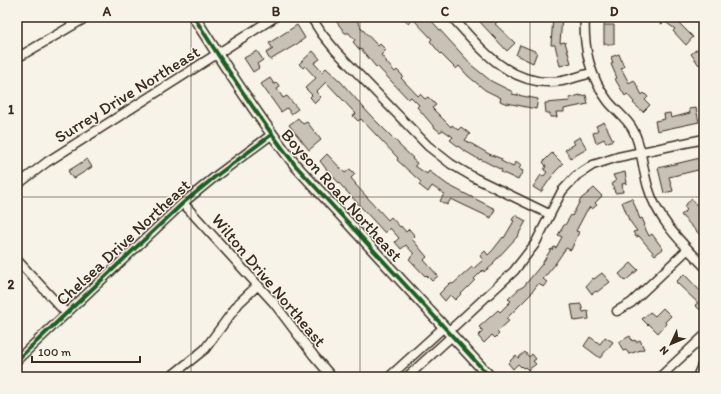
<svg xmlns="http://www.w3.org/2000/svg" width="721" height="394" viewBox="0 0 721 394" font-family="Itim,sans-serif">
	<style>
		.building { fill: #c8c1b6; stroke: #3b2a1e }
		.lines { fill: none; stroke-linecap: round; stroke-linejoin: round }
		.minor-casing { stroke: #3b2a1e; stroke-width: 11 }
		.major-casing { stroke: #3b2a1e; stroke-width: 13 }
		.minor { stroke: #f7f3e8; stroke-width: 8 }
		.major { stroke: #f7f3e8; stroke-width: 10 }
		.cycleway-casing { stroke: #f7f3e8; stroke-width: 6 }
		.cycleway { stroke: #1b5e20; stroke-width: 4 }
		.grid { fill: none; stroke: #3b2a1e; stroke-width: 1; stroke-opacity: 0.55 }
		.labels { text-anchor: middle; stroke-width: 3; stroke-linejoin: round; paint-order: stroke }
		.street-label { font-size: 17px; fill: #3b2a1e; stroke: #f7f3e8 }
		.neatline { fill: none; stroke: #3b2a1e; stroke-width: 1.5 }
		.grid-label { font-size: 13px; text-anchor: middle; font-weight: bold; fill: #3b2a1e }
	</style>
	<rect width="100%" height="100%" fill="#f7f3e8"/>
	<filter id="ink" filterUnits="userSpaceOnUse"><feTurbulence type="fractalNoise" baseFrequency=".025" numOctaves="2"/><feDisplacementMap in="SourceGraphic" scale="8" xChannelSelector="R" yChannelSelector="G"/><feConvolveMatrix kernelMatrix="1 2 1 2 8 2 1 2 1" color-interpolation-filters="sRGB"/></filter>
	<g filter="url(#ink)">
		<path class="building" d="M333,17H346L348,20L352,17H355L362,29L378,46L380,44L386,50L381,55L387,62H386L395,72L397,70L403,76L401,78L418,96L420,94L425,99L428,97L436,105L432,108L451,127L452,125L458,130L461,127L470,134L465,140L489,154L502,159L501,161L513,167L515,162L521,165L519,169L523,171L518,180L501,172L502,170L480,159V160L463,150L450,140L453,137L443,130L440,132L435,128L417,107L419,105L411,97L408,99L377,66L376,67L361,49L360,50L353,42L355,40L349,33H345Z
			M402,17H428L471,64H470L491,81L513,92L512,94L538,99L536,109L507,103V104L500,101L501,98L485,90L468,76L459,66L456,69L439,52L430,41L432,39L413,19L408,24Z
			M484,17H495L498,21L495,24L515,43L507,51L479,21Z
			M553,17H562L560,43L565,42L571,63L560,66L555,45H551Z
			M652,17H676L679,19L677,21L693,37L686,45L673,31L675,29L664,21L662,24Z
			M297,25L305,38L297,44L270,60L266,53L273,49L269,43Z
			M604,25H614V44H604Z
			M520,45L537,52L533,63L516,55Z
			M697,49L701,54L704,52V61L699,65L691,54Z
			M257,51L263,60L257,64L259,68L253,72L244,58Z
			M313,51L320,59L314,63L322,72L326,68L341,82L371,116L399,144V145L413,158L412,159L417,163L415,166L427,174L429,171L448,185L495,209L491,218L451,199L447,205L440,201L444,194L432,186L428,192L419,185L421,182L397,160L398,158L361,119L358,121L353,116L356,114L326,82L316,92L321,97L315,103L310,97L312,95L305,88L316,78L305,66L303,68L299,64Z
			M619,54L624,67L621,68L629,83L634,80L642,95L644,93L648,97L645,100L650,105L643,112L633,103L634,102L627,94L625,96L615,79L617,78L611,64L613,63L611,57Z
			M270,78L274,84L277,83L280,87L277,89L283,98L287,96L298,109L291,114L287,108L281,112L261,84Z
			M580,95V96L586,95L588,104L564,109V112H556L557,117H550V113H546L545,103L570,101L569,98Z
			M696,108L699,122L657,131L655,121L665,119L664,114L670,113L671,118L690,113L689,109Z
			M298,118L303,124L307,122L321,140L309,150L289,125Z
			M604,122L613,140L606,143L604,139L596,143L593,133L598,130L596,126Z
			M580,137L587,149L571,158L565,150L575,144L573,141Z
			M552,153L563,164L555,172L541,192L533,187L541,175L544,176L547,172L544,170L546,166L543,162Z
			M327,154L345,173L350,169L355,174L351,178L356,184H355L388,220L391,217L400,227L401,226L406,232L409,229L415,236L412,239L427,257L424,260L438,276L432,281L426,275L425,276L409,259L414,254L406,245L401,249L395,242L399,238L390,228L385,233L327,170L320,161Z
			M700,158L702,169L669,177L673,191L664,193L658,168Z
			M87,159L92,167L73,179L68,171Z
			M625,172L627,183L622,184L623,192L615,193L612,183L616,181L613,175Z
			M594,188L602,196L595,203L597,205L592,209L590,207L586,212L576,231L579,232L571,250L566,248L553,267L543,279L547,282L543,287L539,283L531,293H532L506,319L509,321L497,332L499,334L495,338L492,335L484,343L478,336L483,331L479,327L498,310L500,312L511,301L508,299L519,289L524,286L542,264L551,249L552,250L554,247L556,248L562,237L558,235L564,225H565L571,215L572,216L581,199Z
			M632,198L640,219L642,218L645,225L644,226L649,236L652,234L663,249L655,255L639,236L636,237L633,232L637,231L629,220L622,202Z
			M692,199L704,215V231L700,235L681,215L687,210L684,206Z
			M515,215L526,221L517,237L493,263L494,264L488,269H487L484,272L483,270L474,279L475,280L455,300L450,295L445,301L439,294L450,283L453,284L472,267L473,269L483,260L480,256L485,251L488,255L493,250L503,237L504,238L514,221L512,220Z
			M631,263L638,270L625,281L619,274Z
			M602,273L610,282L597,292L596,291L592,294L586,286L593,278L594,279Z
			M684,274L704,295V310L702,308L700,310L695,305L698,303L676,282Z
			M581,304L583,312L588,311L589,319L574,321L571,305Z
			M663,308L671,316L665,322L666,324L658,333L649,324L648,325L642,319L650,312L655,316Z
			M630,336L632,341L635,340L636,342L640,340L644,349L629,354L626,350L623,351L619,342Z
			M590,337L600,344L605,337L613,342L600,358L584,346Z
			M525,352L529,357L532,354L536,359L533,361L536,364L528,370L525,367L524,368L522,366L521,367L518,364L513,369L508,363L516,355L518,358Z"/>
		<g class="lines">
			<defs>
				<path id="minor" d="M311,17L322,34L336,51L428,146L451,164L475,178L549,214
					M452,17C482,50 512,89 562,81C572,79 582,75 592,73
					M585,17C583,46 590,78 608,101C615,110 626,118 632,128C642,145 642,168 648,187C657,219 681,242 704,266
					M17,58L87,17
					M17,185L47,162L275,17
					M183,203L274,303L314,356L332,377
					M17,260L66,313
					M617,311L631,303L688,249
					M448,332L514,271L535,244L562,191L576,176L593,165L618,157L704,139
					M17,360L183,203L216,176L271,135
					M170,377L205,349L239,303L258,285
					M389,377L444,327
					M407,377L452,336
					M660,377L704,336
					M697,377L704,361"/>
				<path id="major" d="M194,17C226,68 259,119 296,166L490,377"/>
			</defs>
			<use href="#minor" class="minor-casing"/>
			<use href="#major" class="major-casing"/>
			<use href="#minor" class="minor"/>
			<use href="#major" class="major"/>
			<defs>
				<path id="cycleway" d="M194,17C226,68 259,119 296,166L490,377
					M17,360L183,203L216,176L271,135"/>
			</defs>
			<use href="#cycleway" class="cycleway-casing"/>
			<use href="#cycleway" class="cycleway"/>
		</g>
	</g>
	<path class="grid" d="M191,17V377M360,17V377M530,17V377M17,197H704"/>
	<g class="labels">
		<g class="street-label">
			<text transform="translate(127 94) rotate(-32)" y="6">Surrey Drive Northeast</text>
			<text transform="translate(342 195) rotate(48)" y="6">Boyson Road Northeast</text>
			<text transform="translate(123 242) rotate(-43)" y="6">Chelsea Drive Northeast</text>
			<text transform="translate(269 280) rotate(50)" y="6">Wilton Drive Northeast</text>
		</g>
	</g>
	<rect width="721" height="394" fill="none" stroke="#f7f3e8" stroke-width="44"/>
	<g transform="translate(671 344) rotate(226)" stroke="#f7f3e8" stroke-width="3" paint-order="stroke">
	<path d="M0-3L7 15L0 10L-7 15Z" fill="#3b2a1e"/>
	<text y="-6" font-size="11" font-weight="bold" text-anchor="middle" fill="#3b2a1e">N</text>
	</g>
	<path d="M32 356v6h108v-6" fill="none" stroke="#3b2a1e" stroke-width="2"/>
	<text x="38" y="356" font-size="12" fill="#3b2a1e" stroke="#f7f3e8" stroke-width="3" paint-order="stroke">100 m</text>
	<rect x="22" y="22" width="677" height="350" class="neatline"/>
	<g class="grid-label">
		<text x="107" y="16">A</text>
		<text x="276" y="16">B</text>
		<text x="445" y="16">C</text>
		<text x="614" y="16">D</text>
		<text x="11" y="114">1</text>
		<text x="11" y="289">2</text>
	</g>
</svg>
